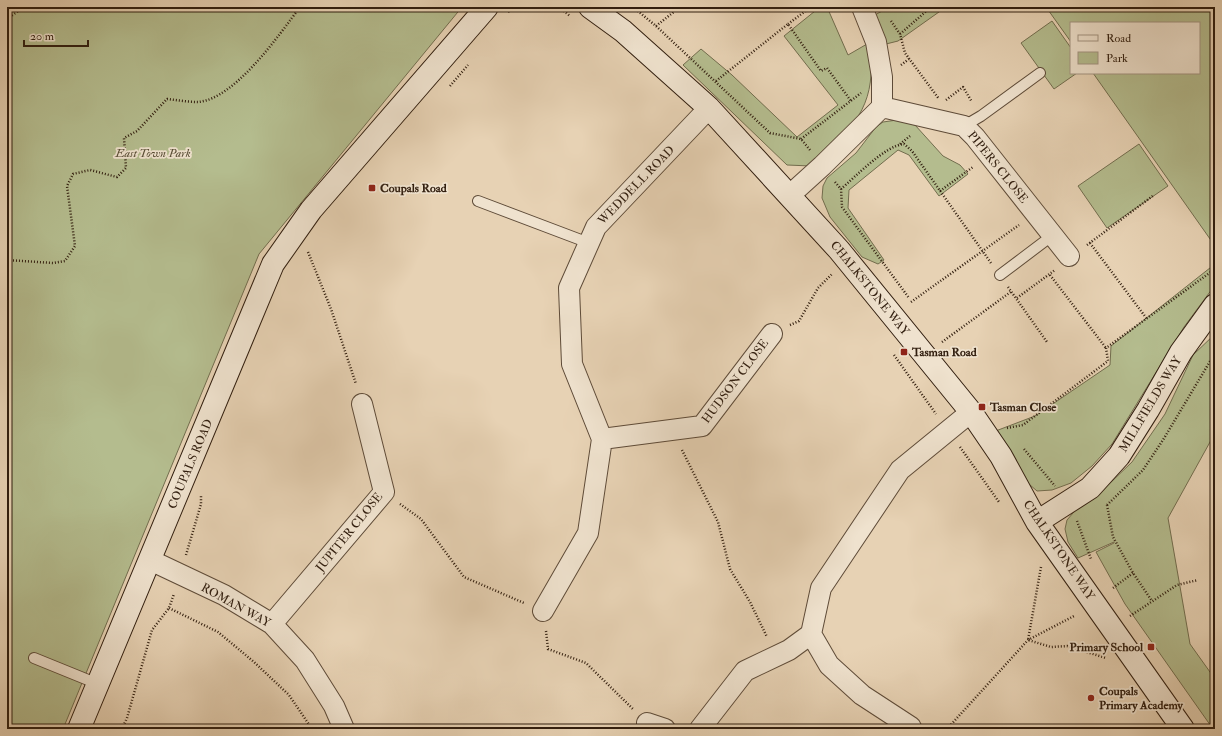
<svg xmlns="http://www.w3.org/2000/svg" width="1222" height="736" viewBox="0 0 1222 736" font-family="'IM FELL Double Pica',serif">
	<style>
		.green { fill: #b4bc8e; stroke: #726d4e }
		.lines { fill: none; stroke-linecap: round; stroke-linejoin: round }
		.lane-casing { stroke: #5e4b38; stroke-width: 12 }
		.street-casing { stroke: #5e4b38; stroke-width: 22 }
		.secondary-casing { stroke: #311e0f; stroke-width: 24 }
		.path { stroke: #311e0f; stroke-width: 2.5; stroke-dasharray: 1 2; stroke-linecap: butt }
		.lane { stroke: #efe2ce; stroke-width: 10 }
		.street { stroke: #efe2ce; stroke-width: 20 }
		.secondary { stroke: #efe2ce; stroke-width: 22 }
		.poi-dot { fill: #8f2418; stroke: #efe2ce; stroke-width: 1.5 }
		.labels { text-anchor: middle; stroke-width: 3.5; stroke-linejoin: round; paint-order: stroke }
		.park-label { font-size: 12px; font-style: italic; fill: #584d35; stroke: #efe2ce }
		.street-label { font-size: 12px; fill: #311e0f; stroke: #efe2ce }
		.poi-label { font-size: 12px; font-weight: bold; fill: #311e0f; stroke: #efe2ce; text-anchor: start }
	</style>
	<rect width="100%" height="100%" fill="#e7d2b4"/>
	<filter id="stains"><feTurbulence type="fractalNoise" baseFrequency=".005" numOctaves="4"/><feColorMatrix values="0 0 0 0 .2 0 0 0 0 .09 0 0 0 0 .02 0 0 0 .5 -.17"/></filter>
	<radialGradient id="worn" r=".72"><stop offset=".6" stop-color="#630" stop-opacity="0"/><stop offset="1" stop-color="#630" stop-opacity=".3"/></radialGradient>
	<path class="green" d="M7,7H462L259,254L63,729H7Z
		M820,7H827L848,55L867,44C868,54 871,64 871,74C869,118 840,139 811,166L787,165L683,65L701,49L732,75L797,137L838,105L784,36Z
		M889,7H946L898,41L886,44L875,15Z
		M1046,7H1215V246L1093,73H1199V23H1071V42Z
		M1052,21L1071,48V73H1077L1054,89L1021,43Z
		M897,120L915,125L943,156L960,165L968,174L939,196L909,155L898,150L849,190L848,208L884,260L878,264L862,257L830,217L822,198L823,186L827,178L856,153L876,127L883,122Z
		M1139,144L1168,186L1107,228L1078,186Z
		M1215,264V285L1184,327L1112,444L1092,466L1071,483L1052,490L1037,491L1022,478L993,432L1035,416L1110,365L1111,346Z
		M1215,334V433L1168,518L1190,644L1215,679V729H1213L1125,604L1096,552L1114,543V542L1078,558L1068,542L1065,529L1067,520L1079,506L1107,486L1132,462L1165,414L1193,355Z"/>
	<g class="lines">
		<defs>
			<path id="lane" d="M964,126L981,116L1040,73
				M478,201L589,243
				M1000,275L1053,235
				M34,658L98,684"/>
			<path id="street" d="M862,7L876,42L882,77V107
				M790,195L822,166L882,107L964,126L975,137L1069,256
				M602,439L702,426L772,334
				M150,560L224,595L272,624L305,660L334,706L344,729
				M543,611L588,533L602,439L572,364L569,288L596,227L709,108
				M272,624L384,492L362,404
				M647,723L665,729
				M700,729L745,671L789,650L811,634
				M910,729L911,727L862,695L829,665L811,634L821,588L900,470L971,412"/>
			<path id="secondary" d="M590,7L623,31L709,108L839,250L971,412L1001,456L1037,522L1183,729
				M1037,522L1090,488L1119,456L1148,410L1181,352L1215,305
				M79,729L273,264L311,210L487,7"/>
		</defs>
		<use href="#lane" class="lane-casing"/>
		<use href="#street" class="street-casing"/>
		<use href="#secondary" class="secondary-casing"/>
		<path class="path" d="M559,7L570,16
			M633,7L656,26L770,133L801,139L810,150
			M508,12L513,7
			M7,19L24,7
			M891,21L900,34L905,53L939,99
			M788,24L811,7
			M656,26L680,7
			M900,34L931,7
			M901,65L909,59
			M716,81L788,24L821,71L827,68L851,101
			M450,86L468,65
			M946,100L963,87L972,102
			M801,139L861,93
			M900,144L910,136
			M835,182L841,189L842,207L909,298
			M841,189C855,177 886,145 904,144L912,151L991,263
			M940,191L973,167
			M1090,243L1147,319
			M1087,245L1154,195
			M308,252L331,309L356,384
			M7,260L53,263L65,261L75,246L67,186L73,174L90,170L117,177L126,168L124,138L137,131L167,99C177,100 188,102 198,102C235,99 279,35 300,7
			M1050,275L1106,348
			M1008,287L1047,342
			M1017,298L1055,270
			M911,302L1019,225
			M790,325L799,321L818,288L832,274
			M942,342L1012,291
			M894,355L936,414
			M1007,428L1023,425L1108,361L1106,348L1215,269
			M960,447L999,502
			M1024,449L1055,486
			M682,450L718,522L730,569L750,602L767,637
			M400,504L421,519L464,577L524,603
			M1107,505L1143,470L1163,440L1215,353
			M1107,505L1113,537L1133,573L1152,601
			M1077,521L1091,559
			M186,555L201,504V496
			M1041,567L1028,640L1051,647L1067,646L1106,658
			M1214,576H1215
			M1113,588L1133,573
			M169,608L218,632L254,662L289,695L312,729
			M1130,616L1177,585L1198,580
			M546,631L548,649L586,663L633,709
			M122,729L127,718L152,630L169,608L174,594
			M947,729L1028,640L1074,616"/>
		<use href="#lane" class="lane"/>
		<use href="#street" class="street"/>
		<use href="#secondary" class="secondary"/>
	</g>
	<g class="poi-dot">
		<rect x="368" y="184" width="8" height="8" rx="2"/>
		<rect x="900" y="348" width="8" height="8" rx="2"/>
		<rect x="978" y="403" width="8" height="8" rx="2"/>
		<rect x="1147" y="643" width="8" height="8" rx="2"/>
		<circle cx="1091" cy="698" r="4"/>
	</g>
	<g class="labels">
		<g class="park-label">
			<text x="153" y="157">East Town Park</text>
		</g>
		<g class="street-label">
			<text transform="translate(998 167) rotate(51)" y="4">PIPERS CLOSE</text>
			<text transform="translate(636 185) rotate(-46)" y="4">WEDDELL ROAD</text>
			<text transform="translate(870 288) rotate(51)" y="4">CHALKSTONE WAY</text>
			<text transform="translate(735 381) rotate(-53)" y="4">HUDSON CLOSE</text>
			<text transform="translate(1150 404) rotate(-59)" y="4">MILLFIELDS WAY</text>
			<text transform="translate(190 464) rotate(-67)" y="4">COUPALS ROAD</text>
			<text transform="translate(349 532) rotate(-51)" y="4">JUPITER CLOSE</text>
			<text transform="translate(1059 550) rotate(56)" y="4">CHALKSTONE WAY</text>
			<text transform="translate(236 605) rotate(29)" y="4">ROMAN WAY</text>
		</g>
		<g class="poi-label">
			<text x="380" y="192">Coupals Road</text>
			<text x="912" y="356">Tasman Road</text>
			<text x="990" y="411">Tasman Close</text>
			<text x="1143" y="651" text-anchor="end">Primary School</text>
			<text x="1099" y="695">Coupals<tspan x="1099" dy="14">Primary Academy</tspan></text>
		</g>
	</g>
	<rect width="1222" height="736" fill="none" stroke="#e7d2b4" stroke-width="24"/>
	<rect x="8" y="8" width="1206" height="720" fill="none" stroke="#311e0f" stroke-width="2"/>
	<rect x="12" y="12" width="1198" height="712" fill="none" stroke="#311e0f"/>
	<rect x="1070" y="22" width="130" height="52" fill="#efe2ce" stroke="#a39482"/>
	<rect x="1078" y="35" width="20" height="6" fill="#efe2ce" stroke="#a39482"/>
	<text x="1106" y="42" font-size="12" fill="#311e0f">Road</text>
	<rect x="1078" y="52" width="20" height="12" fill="#b4bc8e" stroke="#a39482"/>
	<text x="1106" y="62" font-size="12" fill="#311e0f">Park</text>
	<path d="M24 40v6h64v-6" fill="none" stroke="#311e0f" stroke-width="2"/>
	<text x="30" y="40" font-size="12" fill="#311e0f" stroke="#efe2ce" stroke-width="3" paint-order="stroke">20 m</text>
	<rect width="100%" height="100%" filter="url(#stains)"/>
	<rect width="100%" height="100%" fill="url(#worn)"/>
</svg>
